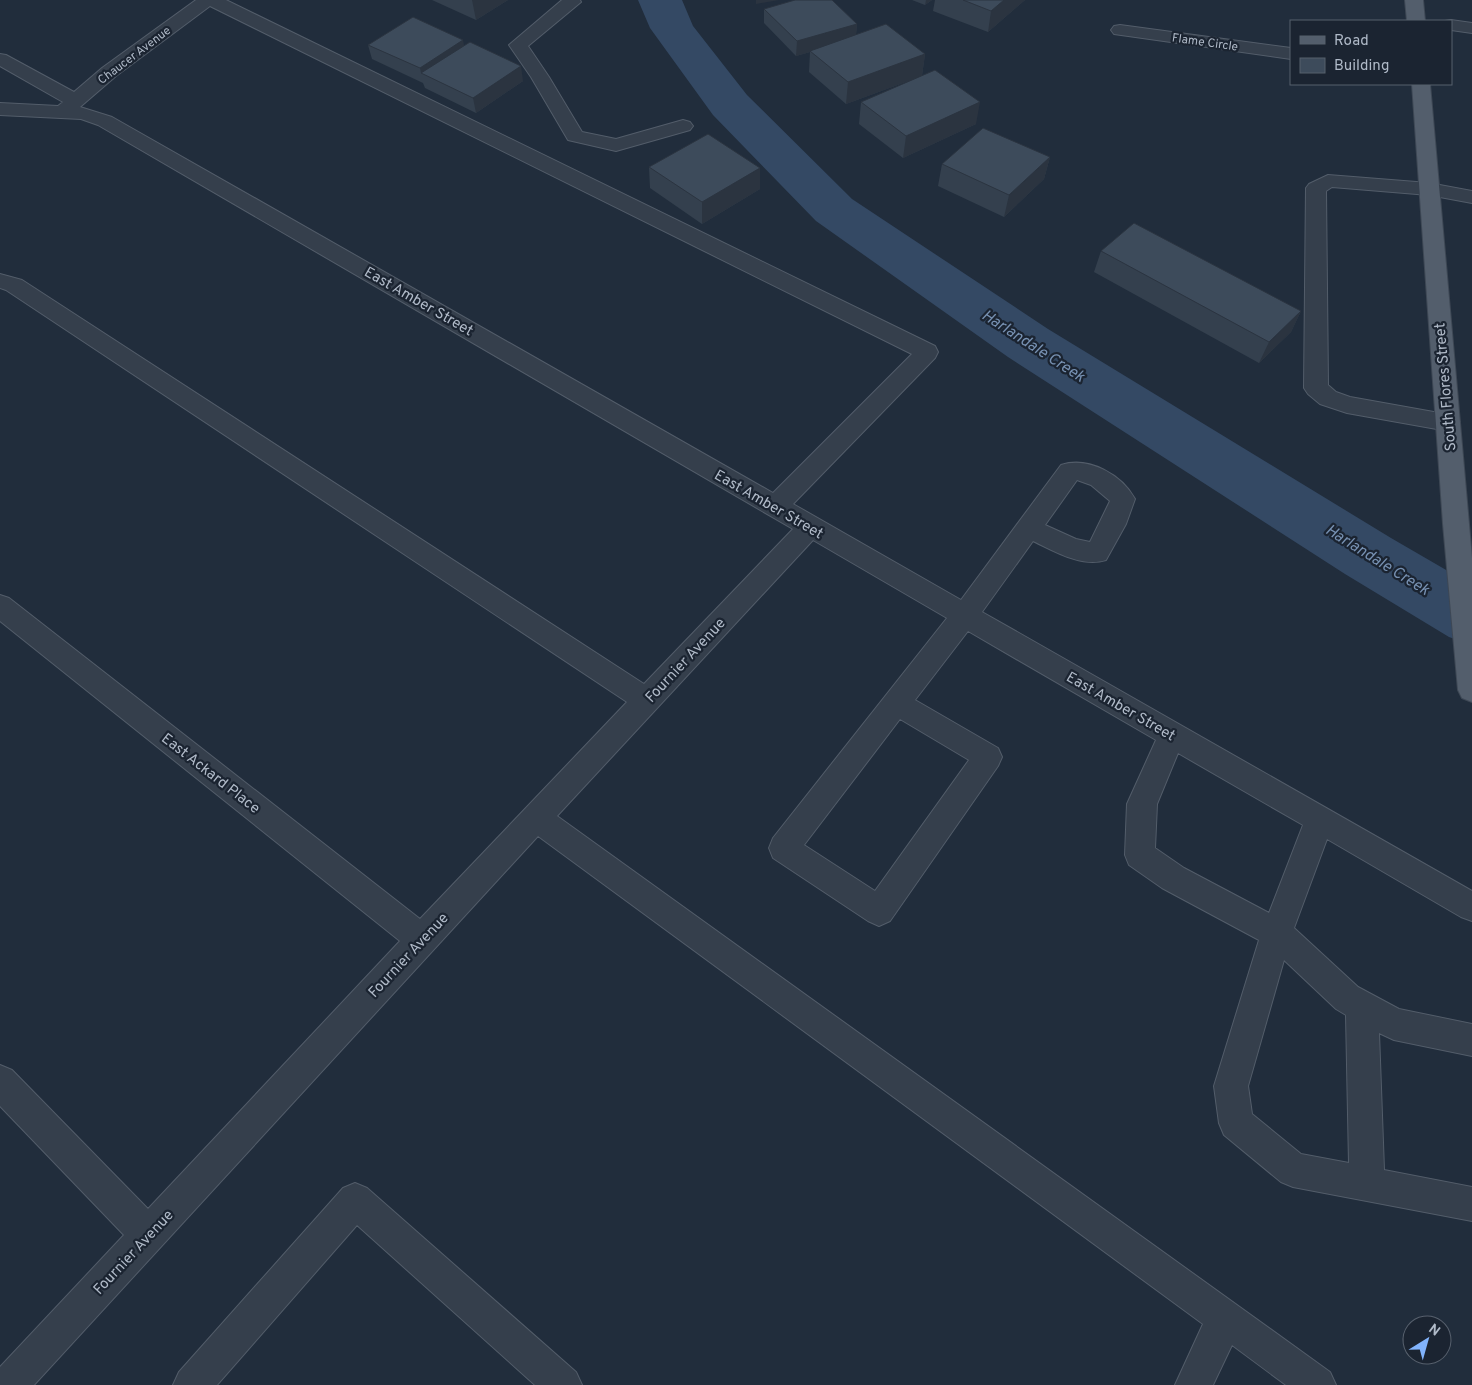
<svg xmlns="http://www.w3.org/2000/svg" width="1472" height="1385" viewBox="0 0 1472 1385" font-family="Overpass,sans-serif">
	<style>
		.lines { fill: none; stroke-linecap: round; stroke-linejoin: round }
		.river { fill: #344964; fill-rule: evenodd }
		.minor-casing { stroke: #535d6a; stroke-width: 2 }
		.major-casing { stroke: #3e4855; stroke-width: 2 }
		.minor { fill: #353f4c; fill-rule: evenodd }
		.major { fill: #535e6c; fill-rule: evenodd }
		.wall { fill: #34404e }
		.shaded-wall { fill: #2b3440 }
		.building { fill: #3d4b5b; stroke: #2b3440 }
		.labels { text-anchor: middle; stroke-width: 4.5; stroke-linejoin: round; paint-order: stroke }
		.far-street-label { font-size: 12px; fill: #b0bac8; stroke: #1b2431 }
		.street-label { font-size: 15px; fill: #b0bac8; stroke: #1b2431 }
		.water-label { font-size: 16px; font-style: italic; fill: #7791b2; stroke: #1b2431 }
	</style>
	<rect width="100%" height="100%" fill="#212d3c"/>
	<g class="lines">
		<path class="river" d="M638,0H682L693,26L747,95L852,199L1048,329L1391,538L1472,585V645L1449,637L1345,574L1008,357L816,221L713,115L650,28Z"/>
		<defs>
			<path id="minor" d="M196,0H226L935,346L938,352L935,358L793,504L961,600L1061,465C1089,456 1122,475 1135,499L1126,524L1106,560C1082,568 1054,551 1033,541L982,612L1472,891V921L1461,917L1327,839L1294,928L1358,987L1399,1009L1472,1024V1056L1394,1040L1379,1033L1384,1170L1472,1187V1221L1293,1187L1281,1182L1224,1135L1219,1123L1214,1086L1259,940L1162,888L1129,865L1125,855L1127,804L1156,740L968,631L915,700L998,748L1002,757L998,766L890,921L879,926L868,921L773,858L769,848L773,838L947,618L813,540L557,816L1330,1372L1336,1385H1286L1232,1345L1213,1385H1175L1203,1324L538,836L34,1385H0V1367L124,1235L0,1106V1065L12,1070L148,1209L400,941L0,621V595L9,598L420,919L627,702L6,290L0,288V274L22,280L644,684L793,529L98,125L81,119L0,115V103L58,106L63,102L0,66V54L6,55L74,92L102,68ZM210,6L912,354L773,493L112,117L80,107L116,76ZM1077,480L1091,485L1110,501L1090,542L1076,539L1045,525ZM900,719L969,760L875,891L804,845ZM1178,753L1303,825L1269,913L1184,868L1155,848L1157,804ZM1284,960L1336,1009L1346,1015L1349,1163L1301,1154L1252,1114L1248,1086Z
				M562,0H580L581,2L528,46L549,77L582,132L616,139L683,120L690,122L693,126L690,130L616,151L568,140L531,77L509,45Z
				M1451,20L1472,23V33L1451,30V21H1445Z
				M1120,25L1291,48V59L1114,34L1111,30L1114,26Z
				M1328,175L1429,183L1472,191V203L1429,195L1332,187L1326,191L1328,385L1336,392L1350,397L1456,416L1460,422L1456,428L1448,431L1347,413L1320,404L1308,394L1304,388L1306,188L1309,184Z
				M355,1183L367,1188L576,1372L582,1385H535L357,1225L217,1385H173L179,1372L343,1188Z"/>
			<path id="major" d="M1405,0H1423L1425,21H1407Z
				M1412,84H1430L1472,558V702L1462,698L1458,690L1443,524Z"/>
		</defs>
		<use href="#minor" class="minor-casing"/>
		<use href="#major" class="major-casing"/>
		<use href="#minor" class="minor"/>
		<use href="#major" class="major"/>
	</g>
	<path class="wall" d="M432,0H508L476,20Z
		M912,0H932L925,5Z
		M935,0H1025L988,32L933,11Z
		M764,9L857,24L856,34L925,54L922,76L846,104L809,72L810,52L796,56L764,23Z
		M368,45L465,46L523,81L476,113L425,88L423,83L372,59Z
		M861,102L976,124L903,158L859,124Z
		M1050,157L1044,179L1004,217L938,186L942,164Z
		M649,167L760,189L702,224L650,188Z
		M1101,251L1301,311L1291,332L1259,363L1094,272Z"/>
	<path class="shaded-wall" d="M472,0H508L476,20Z
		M756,0H779L756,4Z
		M926,0H932L925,5Z
		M1004,0H1025L988,32L991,11Z
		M857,24L856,38L810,51V52L796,56L797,41Z
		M463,40L466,55L421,73L423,83L420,68Z
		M925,54L922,76L846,104L848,82Z
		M521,66L523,81L476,113L473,98Z
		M980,102L976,124L903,158L906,136Z
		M1050,157L1044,179L1004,217L1009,195Z
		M760,168V189L702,224V202Z
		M1301,311L1291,332L1259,363L1269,342Z"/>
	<path class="building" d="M795,0H832L857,24L797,41L764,9Z
		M963,0H1004L991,11Z
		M413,17L463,40L420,68L368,45Z
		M886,24L925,54L848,82L810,51Z
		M470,42L521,66L473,98L421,73Z
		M935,70L980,102L906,136L861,102Z
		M983,128L1050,157L1009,195L942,164Z
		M708,134L760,168L702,202L649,167Z
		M1134,223L1301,311L1269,342L1101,251Z"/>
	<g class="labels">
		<g class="far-street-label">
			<text transform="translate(1205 42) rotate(8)" y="4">Flame Circle</text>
			<text transform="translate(134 55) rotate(-37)" y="4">Chaucer Avenue</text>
		</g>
		<g class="street-label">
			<text transform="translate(419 301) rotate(30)" y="5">East Amber Street</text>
			<text transform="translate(1445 387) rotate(-95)" y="5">South Flores Street</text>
			<text transform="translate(769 504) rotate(30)" y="5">East Amber Street</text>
			<text transform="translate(685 660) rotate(-47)" y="5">Fournier Avenue</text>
			<text transform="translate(1121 706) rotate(30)" y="5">East Amber Street</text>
			<text transform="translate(211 773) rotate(38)" y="5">East Ackard Place</text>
			<text transform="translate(408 955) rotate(-47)" y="5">Fournier Avenue</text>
			<text transform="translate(133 1252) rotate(-47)" y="5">Fournier Avenue</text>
		</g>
		<g class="water-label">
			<text transform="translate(1034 345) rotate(33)" y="6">Harlandale Creek</text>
			<text transform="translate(1378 559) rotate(32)" y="6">Harlandale Creek</text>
		</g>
	</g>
	<rect x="1290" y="20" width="162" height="65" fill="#1b2431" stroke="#57606d"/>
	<rect x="1300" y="36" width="25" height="8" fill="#535e6c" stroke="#57606d"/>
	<text x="1334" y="45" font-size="15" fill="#b0bac8">Road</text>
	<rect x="1300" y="58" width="25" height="15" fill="#3d4b5b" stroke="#57606d"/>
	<text x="1334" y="70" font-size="15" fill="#b0bac8">Building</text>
	<g transform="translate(1427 1340) rotate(37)"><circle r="24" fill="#1b2431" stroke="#57606d"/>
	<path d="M0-4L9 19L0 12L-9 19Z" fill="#81b3fc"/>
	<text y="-8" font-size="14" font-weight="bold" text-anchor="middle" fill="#b0bac8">N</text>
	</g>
</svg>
